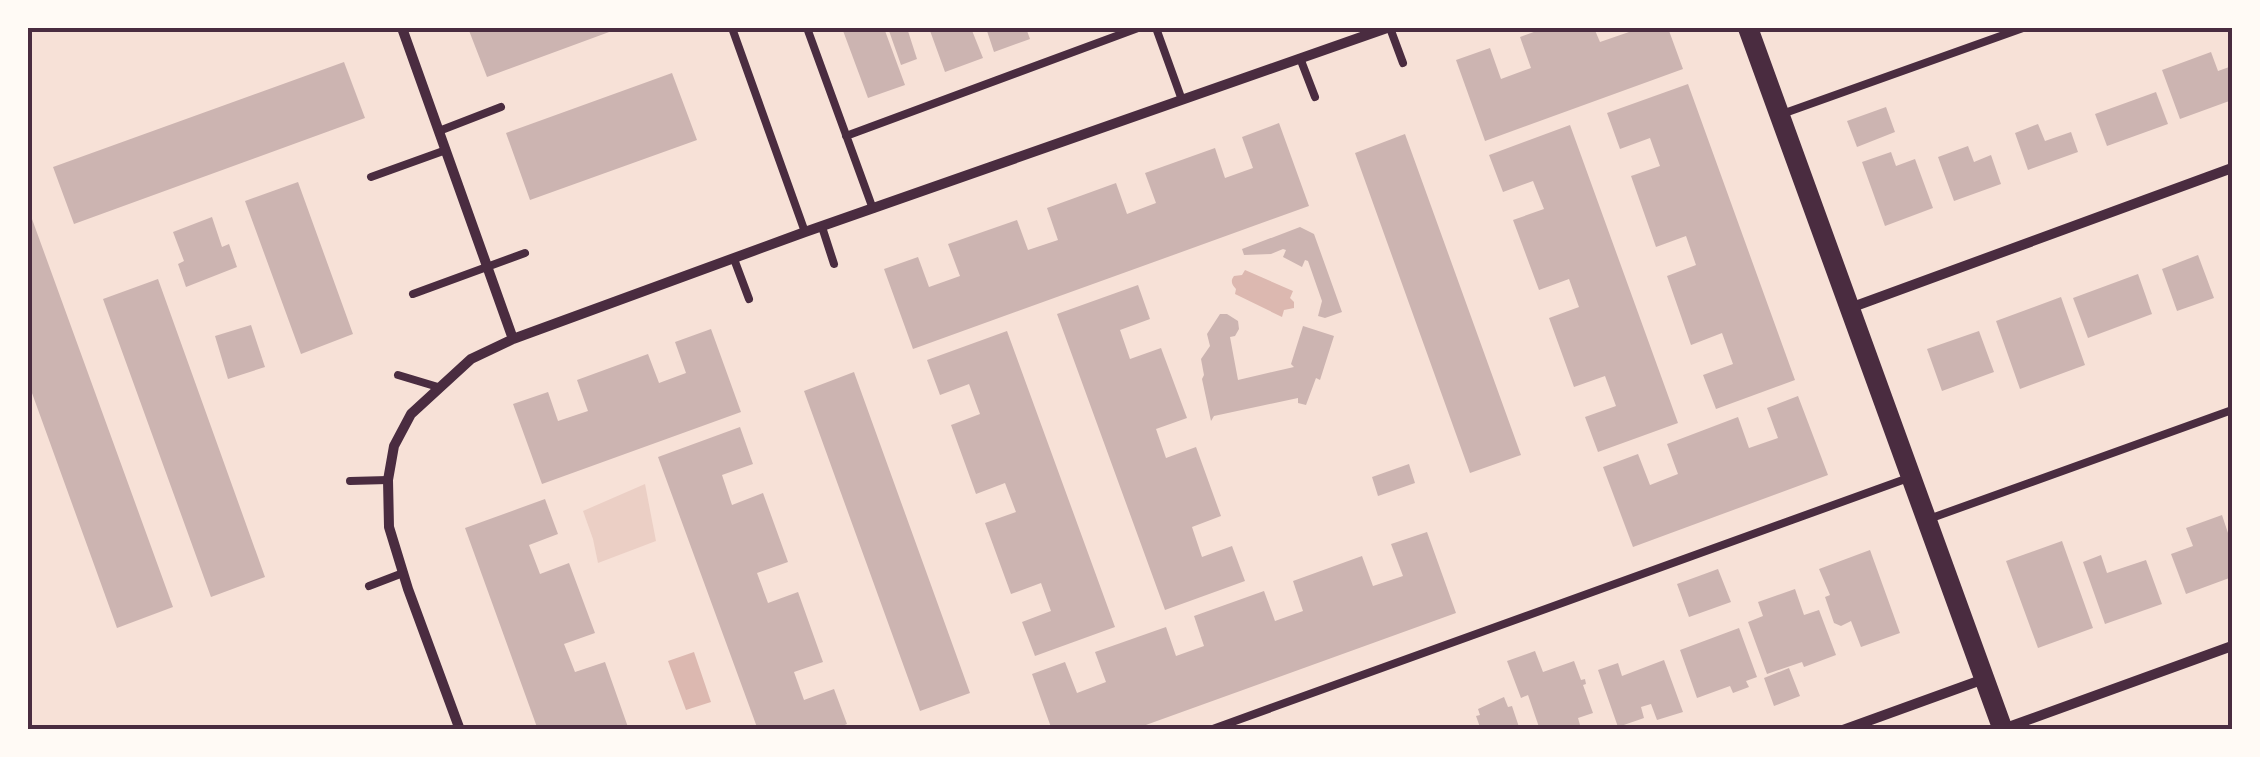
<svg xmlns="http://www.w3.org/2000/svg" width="2260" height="757" viewBox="0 0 2260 757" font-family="'Golos Text',sans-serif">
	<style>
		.green { fill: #ebcfc5 }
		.water { fill: #dcb8b0 }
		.building { fill: #ccb4b1 }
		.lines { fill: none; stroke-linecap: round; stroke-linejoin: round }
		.service { stroke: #4a2c40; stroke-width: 8 }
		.minor { stroke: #4a2c40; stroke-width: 10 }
		.secondary { stroke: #4a2c40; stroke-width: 20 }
		.neatline { fill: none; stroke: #4a2c40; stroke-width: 4 }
	</style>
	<rect width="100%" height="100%" fill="#f7e1d7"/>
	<path class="green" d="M645,484L656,541L598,563L593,539L583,511Z"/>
	<path class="water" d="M1245,270L1293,291L1290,298L1294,302V308L1284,310L1282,317L1235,294L1236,289C1232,285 1230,281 1234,276L1242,275Z
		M694,652L711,702L686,710L668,661Z"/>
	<path class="building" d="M468,28H620L487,77Z
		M842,28H884L905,85L868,98Z
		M888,28H907L917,59L901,65Z
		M929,28H971L983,58L945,72Z
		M986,28H1026L1030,39L994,52Z
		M1545,28H1594L1600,42L1629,32L1628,28H1668L1683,69L1485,141L1456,60L1490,48L1501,79L1531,68L1520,37Z
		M2211,52L2218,71L2232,66V100L2180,119L2162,70Z
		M344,62L365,118L74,224L53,167Z
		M672,73L697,140L530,200L506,133Z
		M1688,84L1795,380L1716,409L1703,375L1733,364L1722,333L1691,345L1667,276L1696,265L1686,236L1656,247L1631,176L1660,166L1650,138L1620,149L1607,113Z
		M2156,92L2168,124L2107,146L2095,114Z
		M1886,107L1895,132L1857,147L1847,121Z
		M1279,123L1309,206L913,349L884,269L918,257L929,287L960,276L948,244L1017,220L1028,250L1058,240L1047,208L1116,183L1127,214L1156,203L1145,173L1215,148L1225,178L1253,168L1242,137Z
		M2038,124L2045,141L2071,132L2078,152L2028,170L2015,133Z
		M1570,125L1678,423L1598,452L1585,417L1616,406L1605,376L1574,387L1549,318L1579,307L1569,279L1539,290L1513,220L1544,209L1533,181L1503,192L1489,155Z
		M1405,134L1521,455L1470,473L1355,153Z
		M1968,146L1974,162L1991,155L2001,184L1954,201L1938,157Z
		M1891,152L1896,166L1915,159L1933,208L1885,226L1862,162Z
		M298,182L353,334L301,354L245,201Z
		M28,208L173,607L117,628L28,382Z
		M212,217L222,247L229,244L237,267L186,287L178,264L184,261L173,232Z
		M1300,227L1314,234L1342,312L1325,318L1318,316L1322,301L1308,261L1305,260L1302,267L1283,257L1286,250L1283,249L1271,254L1244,255L1242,249Z
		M2198,255L2214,298L2177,311L2162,269Z
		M2138,274L2152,314L2088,338L2073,298Z
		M158,279L265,577L211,597L103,299Z
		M1138,285L1150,319L1120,330L1130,359L1161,348L1187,418L1156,429L1166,458L1196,447L1221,516L1192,527L1202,557L1232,546L1245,581L1165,610L1057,314Z
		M2061,297L2085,365L2020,389L1996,321Z
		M1220,314H1227L1238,321L1239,329L1235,336L1230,337L1238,380L1294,367L1291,364L1303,326L1334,336L1320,380L1316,378L1306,405L1298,403V398L1214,416L1211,421L1202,379L1204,375L1201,359L1210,346L1207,334Z
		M251,325L265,367L228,379L215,336Z
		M711,329L741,412L542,484L513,404L548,392L558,421L588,411L577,380L648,354L659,383L686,373L675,342Z
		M1007,331L1115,627L1035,656L1022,622L1051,611L1041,583L1011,594L985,523L1016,512L1005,483L976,494L951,425L980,414L969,384L940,395L927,360Z
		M1979,331L1994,372L1942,391L1927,349Z
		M854,372L970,693L920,711L804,391Z
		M1798,396L1828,475L1633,547L1603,467L1638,454L1650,485L1678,474L1667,444L1738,417L1749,448L1778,438L1767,408Z
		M740,427L753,464L722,475L732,505L763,493L788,562L757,573L768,603L798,592L823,662L794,672L804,700L834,689L847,724L833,730H758L658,457Z
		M1409,464L1415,483L1378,496L1372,477Z
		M545,499L558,534L529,545L540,574L569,563L595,633L564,644L575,672L605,662L629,730H538L465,528Z
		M2222,515L2232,545V577L2186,594L2171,554L2193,546L2186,528Z
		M1427,532L1456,613L1132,730H1052L1032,674L1065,662L1077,693L1106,682L1095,652L1166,627L1176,656L1204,646L1194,616L1264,591L1275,621L1303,611L1293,581L1362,556L1373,586L1403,576L1391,544Z
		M2062,541L2093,628L2038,648L2006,561Z
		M1870,550L1900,633L1861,647L1851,621L1841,626L1834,623L1825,597L1830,595L1819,569Z
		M2101,555L2107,573L2146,560L2162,604L2105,624L2083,562Z
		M1718,569L1731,602L1689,617L1677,584Z
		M1795,589L1804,615L1819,610L1836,655L1804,667L1802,662L1767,674L1748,622L1763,616L1758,602Z
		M1739,628L1757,677L1746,681L1749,687L1733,693L1730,686L1697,698L1680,650Z
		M1535,651L1543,672L1574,661L1581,680L1585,679L1586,684L1583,685L1593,713L1578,718L1580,725L1568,730H1540L1528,695L1521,698L1507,661Z
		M1664,660L1683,712L1657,720L1651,704L1641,707L1644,718L1618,727L1598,670L1618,663L1622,676Z
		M1789,668L1800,696L1774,706L1764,678Z
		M1504,697L1508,707L1512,706L1520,730H1481L1476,716L1480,715L1478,709Z"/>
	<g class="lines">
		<path class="service" d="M732,28L805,232
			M807,28L873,209
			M1156,28L1182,100
			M1390,28L1403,63
			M1300,58L1315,97
			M1782,114L2023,28
			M439,131L501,107
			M846,136L1138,28
			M371,177L446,150
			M822,227L834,264
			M734,259L749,299
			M413,294L525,253
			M398,375L438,387
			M350,481L388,480
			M1926,520L2232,410
			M369,586L403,573
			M1210,730L1911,477"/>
		<path class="minor" d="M402,28L513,339
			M1850,308L2232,168
			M2003,729L2232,646
			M460,730L408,589L389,527L388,480L394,446L411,414L471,359L513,339L805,232L1387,28
			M1843,730L1984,679"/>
		<path class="secondary" d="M1748,28L2003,730"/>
	</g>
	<rect width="2260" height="757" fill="none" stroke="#fffaf5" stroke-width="60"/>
	<rect x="30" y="30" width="2200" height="697" class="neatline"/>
</svg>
